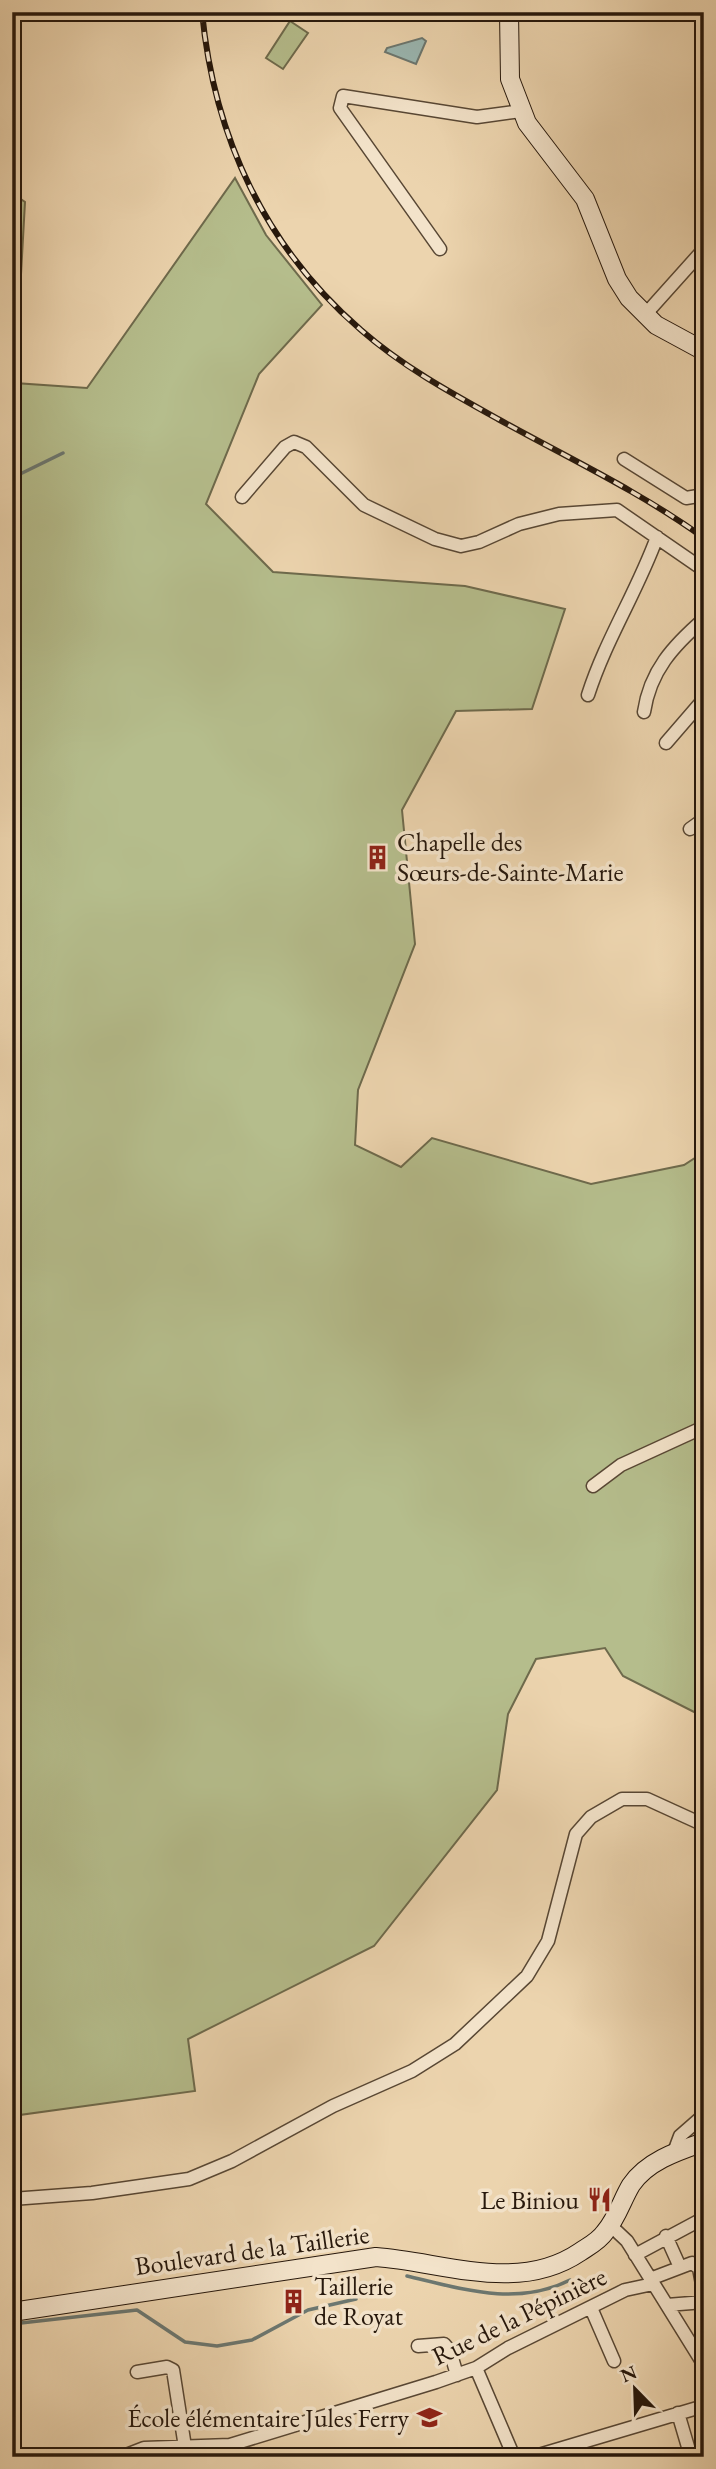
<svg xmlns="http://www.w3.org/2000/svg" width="716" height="2469" viewBox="0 0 716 2469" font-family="'EB Garamond',serif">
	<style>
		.green { fill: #b5bd8c; stroke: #6e6a4c; stroke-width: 2 }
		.water { fill: #9ab7b2; stroke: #6c7770; stroke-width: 2 }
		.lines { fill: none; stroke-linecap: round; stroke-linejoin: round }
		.stream { stroke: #6c7770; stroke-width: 3.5 }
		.street-casing { stroke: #584734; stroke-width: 15 }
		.secondary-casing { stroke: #27180c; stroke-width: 20 }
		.street { stroke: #f3e3ca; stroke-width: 12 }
		.secondary { stroke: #f3e3ca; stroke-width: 18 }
		.rail-casing { stroke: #27180c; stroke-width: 6 }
		.rail { stroke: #f3e3ca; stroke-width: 3.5; stroke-dasharray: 10; stroke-linecap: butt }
		.labels { text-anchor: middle; stroke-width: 7; stroke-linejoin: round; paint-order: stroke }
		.poi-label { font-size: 26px; fill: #27180c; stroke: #f3e3ca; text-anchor: start }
		.street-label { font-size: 26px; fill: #27180c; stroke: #f3e3ca }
	</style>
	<rect width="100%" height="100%" fill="#ecd4ae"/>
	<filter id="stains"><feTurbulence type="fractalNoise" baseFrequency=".00286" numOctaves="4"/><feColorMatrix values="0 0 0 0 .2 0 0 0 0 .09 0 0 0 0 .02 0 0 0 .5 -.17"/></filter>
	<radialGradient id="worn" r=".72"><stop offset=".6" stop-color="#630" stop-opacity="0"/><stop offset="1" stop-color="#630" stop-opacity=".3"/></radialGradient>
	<path class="green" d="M290,21L308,33L283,69L266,58Z
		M235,178L266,235L322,305L259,374L206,504L273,572L465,586L565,609L532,709L456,711L402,810L415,944L358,1090L355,1145L401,1167L432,1138L591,1184L684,1165L704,1152V1717L623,1676L605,1648L536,1659L508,1714L497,1790L374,1946L188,2039L195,2091L12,2116V193L25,202L15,383L87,388Z"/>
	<path class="water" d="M422,38L426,41L416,64L385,52L387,48Z"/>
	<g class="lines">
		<path class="stream" d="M12,478L63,453
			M696,2186L704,2181
			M407,2276C462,2289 517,2307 570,2280
			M12,2324L137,2310L185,2342L217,2346L252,2340L308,2310L356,2299"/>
		<defs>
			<path id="street" d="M440,249L340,108L343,96L477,117L521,111
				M644,316L704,249
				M624,459L686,498L704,495
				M242,497L285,447L294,442L306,447L364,505L435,539L461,546L479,542L519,524L559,514L617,510L704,570
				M588,695C606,639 637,592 657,537
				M644,712C650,671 673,646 704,619
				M666,743L704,699
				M690,829L704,819
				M593,1486L621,1465L704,1427
				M674,2152L680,2136L704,2115
				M12,2199L92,2193L189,2179L232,2161L333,2106L412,2071L455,2044L527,1976L548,1941L576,1834L591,1817L622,1799H647L704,1825
				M610,2225L627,2241L704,2365
				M666,2236L679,2265
				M635,2255L704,2218
				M650,2279L692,2263L699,2268L704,2295
				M667,2305L704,2302
				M591,2308L614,2361
				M418,2346L444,2344L450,2351L457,2375
				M476,2368L514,2457
				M137,2372L167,2367L173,2370L185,2447
				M678,2413L691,2457
				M121,2457L144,2448L230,2445L436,2382L476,2368L508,2348L625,2290L653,2284
				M532,2457L704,2406
				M703,2457H704"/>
			<path id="secondary" d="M509,12L510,79L527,123L585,199L617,279L629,298L656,325L704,351
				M12,2312L376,2257C444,2262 518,2294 580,2252C589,2246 599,2241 605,2232C617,2218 622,2200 631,2185C647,2161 678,2151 704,2142"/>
		</defs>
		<use href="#street" class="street-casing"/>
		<use href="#secondary" class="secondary-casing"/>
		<use href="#street" class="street"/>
		<use href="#secondary" class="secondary"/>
		<defs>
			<path id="rail" d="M202,12C214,137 265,247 361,330C402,366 451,393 498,419C568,458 639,491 704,538"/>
		</defs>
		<use href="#rail" class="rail-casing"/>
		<use href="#rail" class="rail"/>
	</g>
	<defs>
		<symbol id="building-bare" viewBox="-9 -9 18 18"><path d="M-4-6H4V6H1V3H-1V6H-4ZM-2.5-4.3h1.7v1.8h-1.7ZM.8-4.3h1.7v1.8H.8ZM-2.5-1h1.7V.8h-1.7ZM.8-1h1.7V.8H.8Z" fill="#8f2418" stroke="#f3e3ca" stroke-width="2.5" paint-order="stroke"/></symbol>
		<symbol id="restaurant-bare" viewBox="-9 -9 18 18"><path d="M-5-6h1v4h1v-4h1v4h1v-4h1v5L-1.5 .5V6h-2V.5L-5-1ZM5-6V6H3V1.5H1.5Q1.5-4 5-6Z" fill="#8f2418" stroke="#f3e3ca" stroke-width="2.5" paint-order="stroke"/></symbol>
		<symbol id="school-bare" viewBox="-9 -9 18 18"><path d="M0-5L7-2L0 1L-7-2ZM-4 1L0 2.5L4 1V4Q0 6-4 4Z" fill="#8f2418" stroke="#f3e3ca" stroke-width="2.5" paint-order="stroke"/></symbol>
	</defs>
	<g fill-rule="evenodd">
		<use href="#building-bare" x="360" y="840" width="35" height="35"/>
		<use href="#restaurant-bare" x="582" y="2182" width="35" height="35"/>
		<use href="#building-bare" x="276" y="2284" width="35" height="35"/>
		<use href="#school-bare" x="412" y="2400" width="35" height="35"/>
	</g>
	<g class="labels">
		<g class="poi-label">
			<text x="397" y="851">Chapelle des<tspan x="397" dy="30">Sœurs-de-Sainte-Marie</tspan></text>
			<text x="579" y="2209" text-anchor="end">Le Biniou</text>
			<text x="314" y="2295">Taillerie<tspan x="314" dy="30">de Royat</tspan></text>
			<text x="409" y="2427" text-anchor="end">École élémentaire Jules Ferry</text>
		</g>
		<g class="street-label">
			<text transform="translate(252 2250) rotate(-8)" y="9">Boulevard de la Taillerie</text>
			<text transform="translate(519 2316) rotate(-26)" y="9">Rue de la Pépinière</text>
		</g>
	</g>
	<rect width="716" height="2469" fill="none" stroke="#ecd4ae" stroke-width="42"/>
	<rect x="14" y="14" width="688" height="2441" fill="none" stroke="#27180c" stroke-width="3.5"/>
	<rect x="21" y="21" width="674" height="2427" fill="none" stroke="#27180c" stroke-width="2"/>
	<g transform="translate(635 2389) rotate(337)" stroke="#f3e3ca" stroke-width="5" paint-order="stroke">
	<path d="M0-5L12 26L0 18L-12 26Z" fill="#27180c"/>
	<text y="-10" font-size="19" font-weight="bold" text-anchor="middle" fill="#27180c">N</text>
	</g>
	<rect width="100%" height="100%" filter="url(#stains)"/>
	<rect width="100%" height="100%" fill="url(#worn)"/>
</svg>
